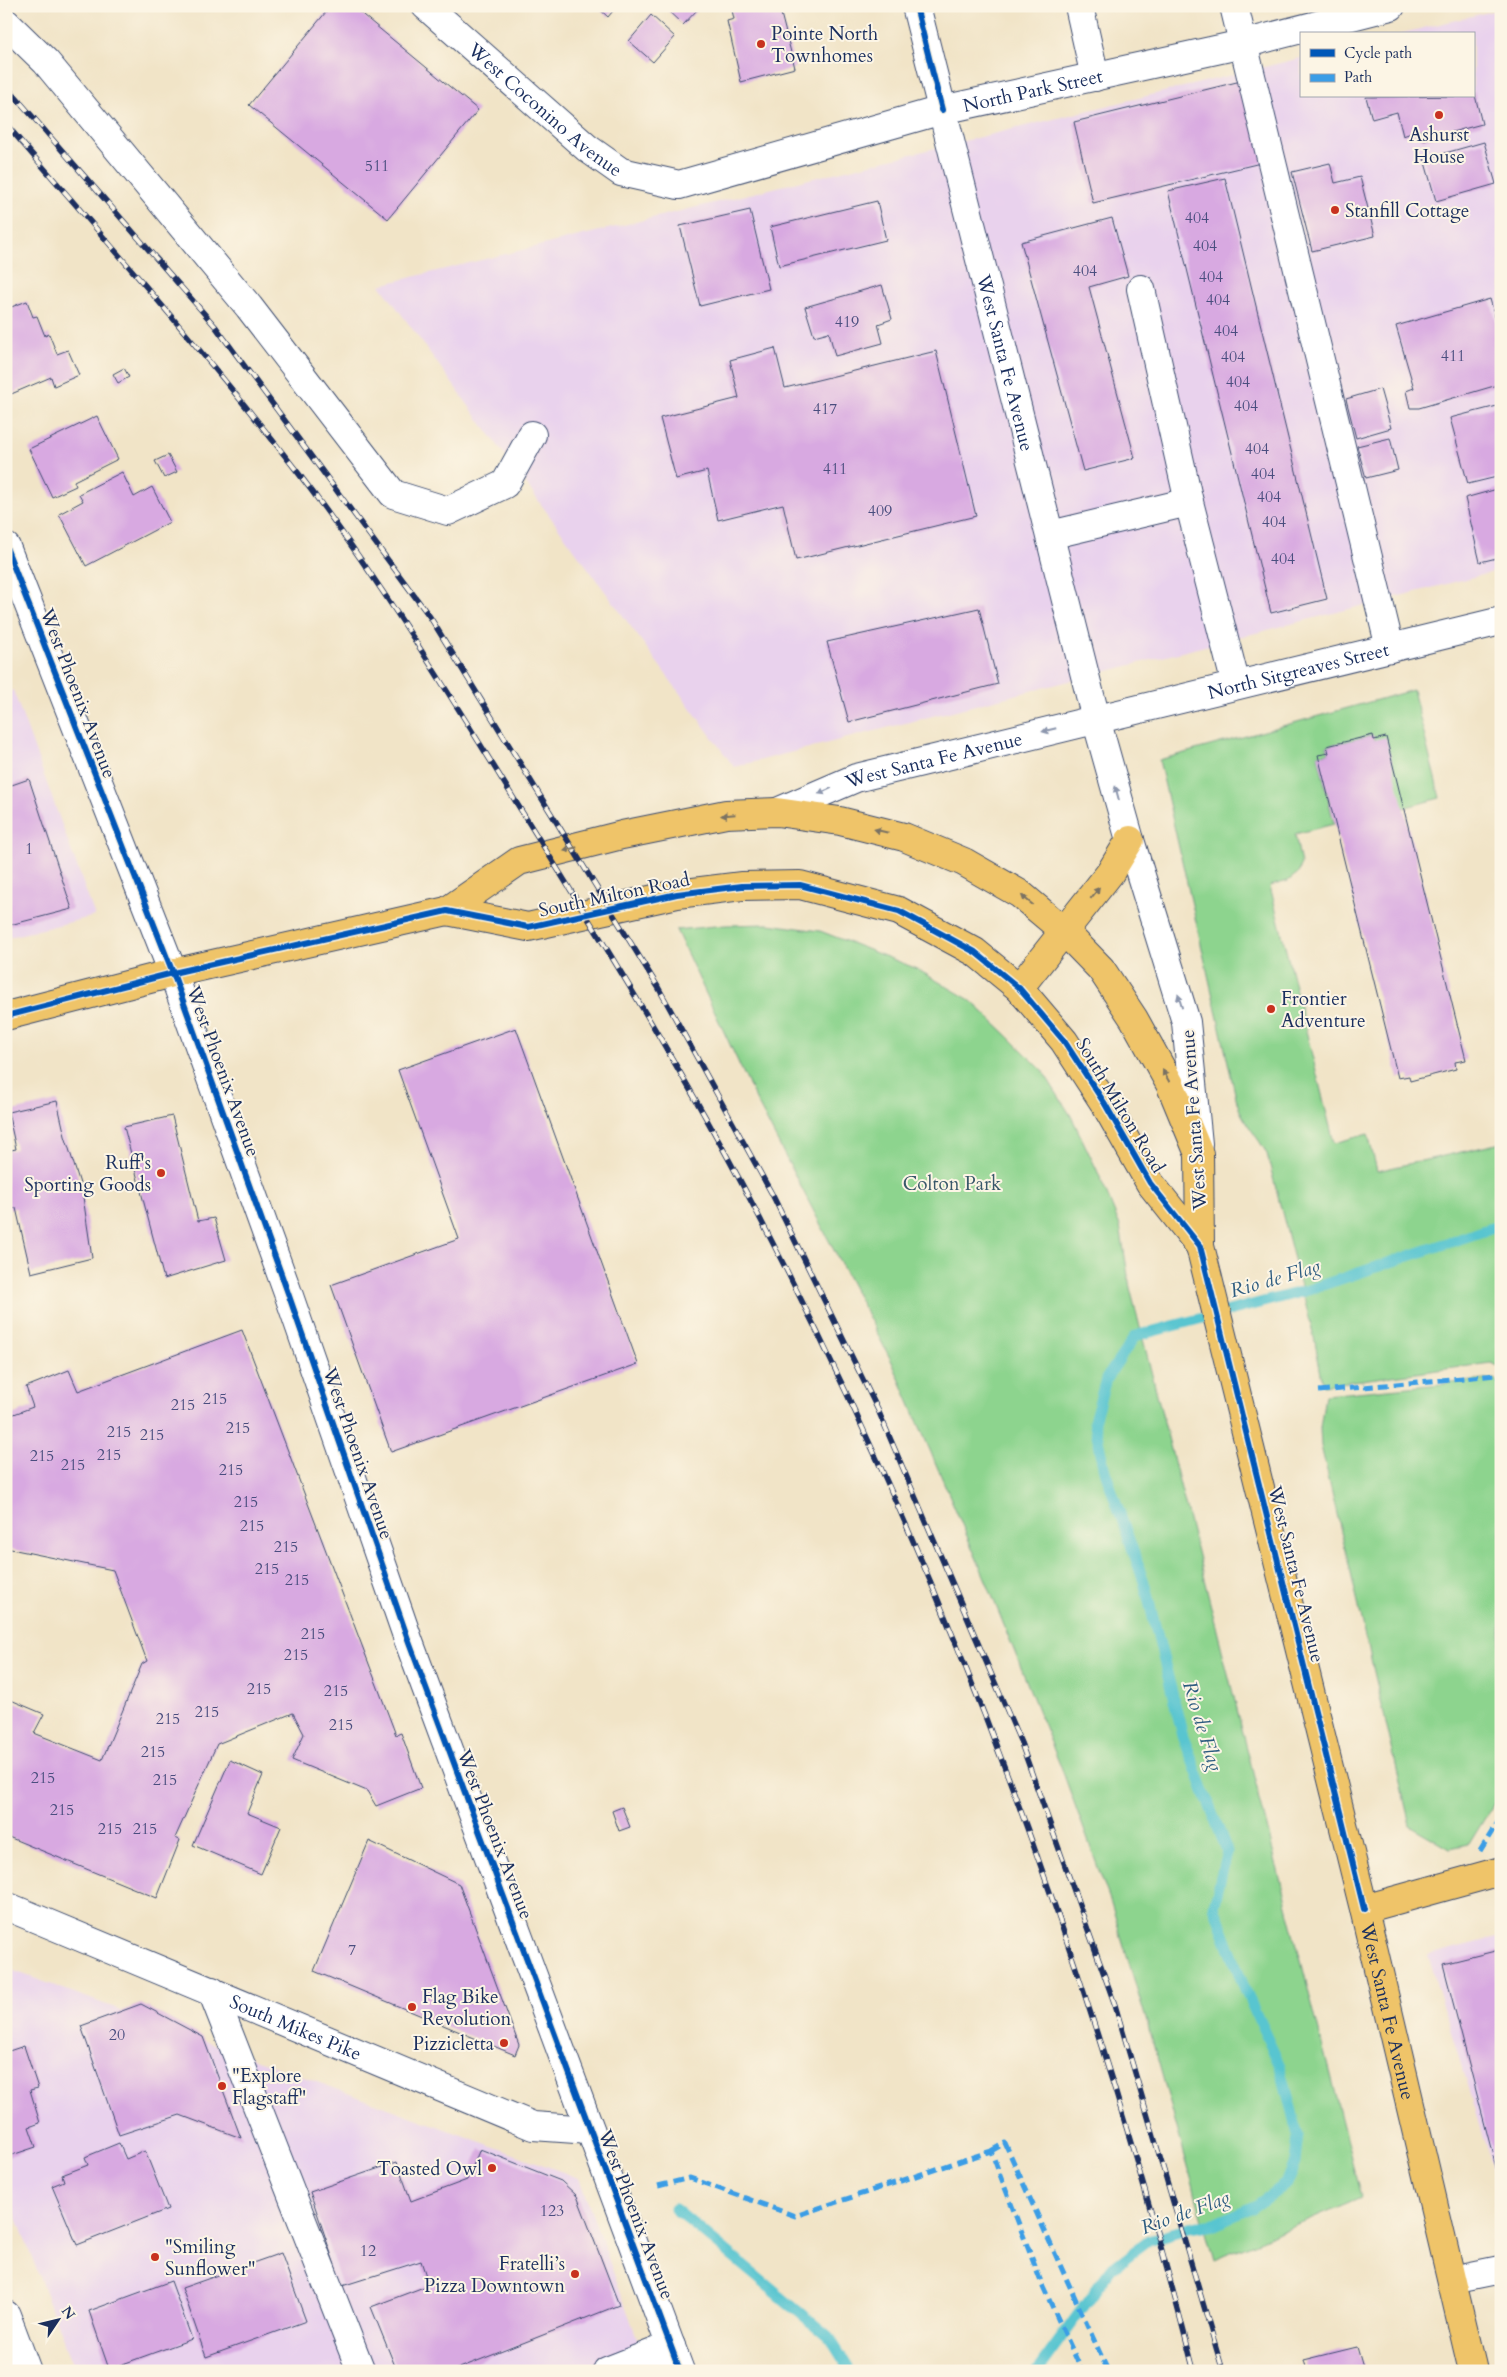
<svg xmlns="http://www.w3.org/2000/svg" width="1507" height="2377" viewBox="0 0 1507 2377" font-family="Cardo,serif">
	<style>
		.built { fill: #e9d2ed }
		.green { fill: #8dd48e; stroke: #548276 }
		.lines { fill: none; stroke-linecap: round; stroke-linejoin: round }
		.stream { stroke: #58c5d0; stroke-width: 11 }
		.building { fill: #d8a9e1 }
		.minor-casing { stroke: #3b4a6e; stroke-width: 30 }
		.major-casing { stroke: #3b4a6e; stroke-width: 30 }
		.minor { stroke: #fff; stroke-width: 28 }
		.major { stroke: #efc469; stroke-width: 28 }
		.rail-casing { stroke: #1b2f5e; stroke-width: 5.5 }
		.rail { stroke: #fcf5e5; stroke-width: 4; stroke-dasharray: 11; stroke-linecap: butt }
		.quiet { stroke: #3b9de6; stroke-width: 5; stroke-dasharray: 10 5; stroke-linecap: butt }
		.cycleway-casing { stroke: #fcf5e5; stroke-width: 9 }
		.cycleway { stroke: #0057b8; stroke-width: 6 }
		.oneway { fill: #8d97ae }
		.oneway2 { fill: #7a7263 }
		.poi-dot { fill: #c8321e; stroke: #fcf5e5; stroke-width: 2 }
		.labels { text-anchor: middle; stroke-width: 4; stroke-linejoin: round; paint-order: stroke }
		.number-label { font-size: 16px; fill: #4a4e7f }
		.poi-label { font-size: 19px; fill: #1b2f5e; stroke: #fcf5e5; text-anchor: start }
		.street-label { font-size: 19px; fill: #1b2f5e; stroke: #fcf5e5 }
		.park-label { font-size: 19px; fill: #38586a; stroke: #fcf5e5 }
		.water-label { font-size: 20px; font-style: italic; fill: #2d5c80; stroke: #fcf5e5 }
	</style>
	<rect width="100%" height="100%" fill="#fcf5e5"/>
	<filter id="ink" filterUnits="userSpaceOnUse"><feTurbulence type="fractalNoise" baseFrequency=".02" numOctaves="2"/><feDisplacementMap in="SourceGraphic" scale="10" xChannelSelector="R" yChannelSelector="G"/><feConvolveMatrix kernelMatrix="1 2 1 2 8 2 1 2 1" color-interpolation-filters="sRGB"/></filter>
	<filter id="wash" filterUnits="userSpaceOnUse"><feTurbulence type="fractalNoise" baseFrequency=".0096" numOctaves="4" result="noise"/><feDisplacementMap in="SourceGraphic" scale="20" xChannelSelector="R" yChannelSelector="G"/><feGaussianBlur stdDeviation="1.12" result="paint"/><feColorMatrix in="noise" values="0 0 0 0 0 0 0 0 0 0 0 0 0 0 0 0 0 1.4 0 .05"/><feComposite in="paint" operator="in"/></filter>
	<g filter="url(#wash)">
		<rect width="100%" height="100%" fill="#f1e4c7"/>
		<path class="built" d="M1501,9V570L734,767L380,285L1301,58V96H1473V34H1399Z
			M13,690L95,916L6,938V693Z
			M1501,1936V2198L1428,1955Z
			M6,1968L579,2178L649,2371H75L6,2189Z"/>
		<path class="green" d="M1413,690L1440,798L1403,808L1373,735L1327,746L1329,753L1318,755L1334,824L1295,834L1301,864L1299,872L1288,881L1270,886L1334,1143L1368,1134L1377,1171L1501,1143V1368L1492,1363L1323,1385L1314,1337L1267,1154C1258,1136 1242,1122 1237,1102L1159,760Z
			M769,924L820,931L915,968L970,1000L1009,1037L1042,1070L1071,1116L1097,1170L1120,1226L1130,1288L1361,2197L1214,2260L1152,2039L1111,1903L1064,1775L985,1578L892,1362L757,1102L676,930L725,925Z
			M1495,1379L1501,1383V1792L1469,1844L1450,1848L1410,1825L1321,1446L1320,1428L1325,1395Z"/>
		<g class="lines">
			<path class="stream" d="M675,2209L829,2337L850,2371
				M1037,2371L1111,2269L1149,2240L1189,2228L1215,2224L1252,2207L1286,2184L1295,2162L1298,2135L1280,2066L1245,1990L1214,1906L1227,1851L1183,1736L1144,1582L1105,1471L1094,1421L1106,1379L1135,1336L1308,1290L1501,1225"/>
		</g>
		<g id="blocks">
			<path class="building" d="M331,6H352L478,110L388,219L249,105Z
				M596,6H617L608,17Z
				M663,6H697L698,9L683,25Z
				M731,6H779L795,68L741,82L727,21L734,19Z
				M651,15L675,37L653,62L629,41Z
				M1245,80L1265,162L1093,203L1074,122Z
				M1474,91L1482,124L1422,140L1420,130L1403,136L1397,112L1372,119L1366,97L1473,96Z
				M1484,142L1496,184L1436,201L1424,159Z
				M1330,163L1335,183L1360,177L1375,236L1312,251L1292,172Z
				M1225,178L1327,599L1271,613L1168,191Z
				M877,201L886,240L779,266L770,227Z
				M750,210L769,289L700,306L680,226Z
				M1112,218L1128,276L1089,287L1135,458L1083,471L1021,242Z
				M882,285L892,319L878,324L883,343L835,356L829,332L814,336L805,307Z
				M1490,299L1497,324H1501V384L1419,408H1410L1406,391L1414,388L1396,326Z
				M27,301L33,317L37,316L45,336L49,334L57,354L68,350L79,375L54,386L51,377L9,395L6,388V309Z
				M775,348L785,388L936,351L976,516L796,560L783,504L718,520L707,471L676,479L660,418L739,398L730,360Z
				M124,368L129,377L118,383L113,374Z
				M1380,389L1391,428L1356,438L1346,399Z
				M1501,405V476L1468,484L1450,418Z
				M97,416L118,459L74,481L76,486L52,497L29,449Z
				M1390,438L1398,470L1366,478L1357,446Z
				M168,455L177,472L164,478L155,461Z
				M122,472L134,497L152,487L170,522L86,566L59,514L83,501L79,494Z
				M1501,488V557L1480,562L1465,498Z
				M979,608L998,684L849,722L827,642Z
				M1373,735L1374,740L1386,737L1466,1060L1455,1062L1456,1069L1410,1081L1409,1076L1398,1078L1318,755L1329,753L1327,746Z
				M29,779L72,909L6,926V787Z
				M516,1028L638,1364L391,1452L331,1285L459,1239L398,1070Z
				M57,1101L65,1136L82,1190L92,1258L31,1273L16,1208L9,1209L6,1196V1151L16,1149L8,1112Z
				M172,1116L198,1221L214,1218L226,1260L164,1279L124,1127Z
				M242,1330L396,1735L401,1733L421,1788L376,1806L367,1791L292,1760L304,1734L293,1713L217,1744L175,1838L180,1840L157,1898L6,1836V1698L44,1714L34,1733L102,1760L142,1664L147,1661L113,1570L6,1548V1417L33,1407L26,1387L69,1370L78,1391Z
				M230,1760L263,1775L247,1813L281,1827L261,1874L193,1845Z
				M622,1807L630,1827L619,1831L612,1811Z
				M369,1841L459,1884L519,2045L515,2055L314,1971Z
				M1499,1950L1501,1958L1500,2183L1443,1964Z
				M141,2004L203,2037L241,2138L180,2115L119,2135L81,2026Z
				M24,2046L38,2088L30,2090L40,2123L29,2127L36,2147L6,2157V2052Z
				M119,2143L126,2159L145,2151L168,2209L77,2245L52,2186L64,2181L62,2175L88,2165L85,2157Z
				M480,2149L561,2181L577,2196L619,2305L452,2371H397L371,2307L429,2285L421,2261L342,2286L310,2192L397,2162L411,2201L467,2180Z
				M281,2253L306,2321L206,2357L182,2288Z
				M171,2281L192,2339L109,2369L89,2311Z
				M1357,2347L1364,2371H1307L1304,2360Z"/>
		</g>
	</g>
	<g filter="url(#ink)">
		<use href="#blocks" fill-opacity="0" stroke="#3b4a6e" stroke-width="1"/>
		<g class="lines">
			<defs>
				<g id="minor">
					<path id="s1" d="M426,6L587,148L621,172L679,185L942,110L1243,44L1391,6"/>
					<path id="s2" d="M916,6L1096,719L1130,840L1186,1022L1198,1144"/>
					<path d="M1079,6L1095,77"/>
					<path d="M1234,6L1390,648"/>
					<path d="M6,23L46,62L249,307L393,494L448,511L505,484L532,435"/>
					<path d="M1141,289L1189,502"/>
					<path d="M1050,535L1189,502L1236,685"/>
					<path d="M6,547L173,973L289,1296L409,1642L680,2371"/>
					<path id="s3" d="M777,812L856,778L1501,621"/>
					<path id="s4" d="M6,1906L533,2126L590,2130"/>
					<path d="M212,1991L361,2371"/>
					<path d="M1452,2280L1501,2270"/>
					<path d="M6,2315L27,2371"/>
					<path d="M607,2371L671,2346"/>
				</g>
				<g id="major">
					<path d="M447,911L528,927L677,894L742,886L800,885L899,911L975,952L1019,988L1064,1041L1105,1104L1150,1183L1200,1246"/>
					<path d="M1019,988L1110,873L1130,840"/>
					<path id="s5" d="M6,1016L173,973L447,911L519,861L622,835L726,814L777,812L840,821L904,837L964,862L1020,894L1064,931L1101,969L1134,1019L1170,1084L1199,1154L1200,1246L1364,1909L1473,2371"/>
					<path d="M1364,1909L1501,1871"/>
				</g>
			</defs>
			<use href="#minor" class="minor-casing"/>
			<use href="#major" class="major-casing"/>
			<use href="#minor" class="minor"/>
			<use href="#major" class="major"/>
			<defs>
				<path id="rail" d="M6,86L215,326L430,617L658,987L772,1194L878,1410L1021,1743L1115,2005L1223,2371
					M6,124C104,238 204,351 296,470C385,586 460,712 537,836C612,956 686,1077 752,1203C946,1573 1091,1967 1194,2371"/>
			</defs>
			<use href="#rail" class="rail-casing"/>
			<use href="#rail" class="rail"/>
			<path class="quiet" d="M1319,1391L1496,1375L1501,1378
				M1480,1851L1501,1817
				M991,2151L1005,2143L1108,2371
				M658,2186L690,2178L795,2216L991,2151L1041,2282L1082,2371"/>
			<defs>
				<path id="cycleway" d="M916,6L942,110
					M6,547L173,973L289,1296L409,1642L680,2371
					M6,1016L173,973L447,911L528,927L677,894L742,886L800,885L899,911L975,952L1019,988L1064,1041L1105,1104L1150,1183L1200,1246L1364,1909"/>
			</defs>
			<use href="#cycleway" class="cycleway-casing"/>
			<use href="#cycleway" class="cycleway"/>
		</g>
		<defs><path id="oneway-solid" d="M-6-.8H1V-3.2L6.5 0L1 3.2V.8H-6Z" transform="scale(1.25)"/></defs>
		<g class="oneway">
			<use href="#oneway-solid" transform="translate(1049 730) rotate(166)"/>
			<use href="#oneway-solid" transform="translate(825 791) rotate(156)"/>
			<use href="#oneway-solid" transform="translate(1117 793) rotate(-105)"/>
			<use href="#oneway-solid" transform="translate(1180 1001) rotate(-107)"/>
		</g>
		<g class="oneway2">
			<use href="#oneway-solid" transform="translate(728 815) rotate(175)"/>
			<use href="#oneway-solid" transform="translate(881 831) rotate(-166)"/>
			<use href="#oneway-solid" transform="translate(570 849) rotate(166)"/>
			<use href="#oneway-solid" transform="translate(1095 893) rotate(-52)"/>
			<use href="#oneway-solid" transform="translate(1027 900) rotate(-140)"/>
			<use href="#oneway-solid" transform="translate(1166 1076) rotate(-119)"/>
		</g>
	</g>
	<g class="poi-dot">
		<circle cx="761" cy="44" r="5"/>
		<circle cx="1439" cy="115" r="5"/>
		<circle cx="1335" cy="210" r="5"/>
		<circle cx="1271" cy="1009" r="5"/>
		<circle cx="161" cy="1173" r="5"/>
		<circle cx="412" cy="2007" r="5"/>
		<circle cx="504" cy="2043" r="5"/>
		<circle cx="222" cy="2086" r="5"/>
		<circle cx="492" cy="2168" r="5"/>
		<circle cx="155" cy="2257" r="5"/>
		<circle cx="575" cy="2274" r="5"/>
	</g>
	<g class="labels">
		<g class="number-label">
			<text x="377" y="171">511</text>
			<text x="1197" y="223">404</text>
			<text x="1205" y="251">404</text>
			<text x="1085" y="276">404</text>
			<text x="1211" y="282">404</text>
			<text x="1218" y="305">404</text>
			<text x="847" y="327">419</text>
			<text x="1226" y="336">404</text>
			<text x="1453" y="361">411</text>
			<text x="1233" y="362">404</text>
			<text x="1238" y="387">404</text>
			<text x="1246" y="411">404</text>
			<text x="825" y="414">417</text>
			<text x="1257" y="454">404</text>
			<text x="835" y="474">411</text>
			<text x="1263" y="479">404</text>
			<text x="1269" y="502">404</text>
			<text x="880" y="516">409</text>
			<text x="1274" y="527">404</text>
			<text x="1283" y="564">404</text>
			<text x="29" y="854">1</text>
			<text x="215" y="1404">215</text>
			<text x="183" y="1410">215</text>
			<text x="238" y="1433">215</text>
			<text x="119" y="1437">215</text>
			<text x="152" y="1440">215</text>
			<text x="109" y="1460">215</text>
			<text x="42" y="1461">215</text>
			<text x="73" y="1470">215</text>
			<text x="231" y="1475">215</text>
			<text x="246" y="1507">215</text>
			<text x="252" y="1531">215</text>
			<text x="286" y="1552">215</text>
			<text x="267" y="1574">215</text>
			<text x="297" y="1585">215</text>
			<text x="313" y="1639">215</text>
			<text x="296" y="1660">215</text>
			<text x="259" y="1694">215</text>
			<text x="336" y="1696">215</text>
			<text x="207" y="1717">215</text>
			<text x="168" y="1724">215</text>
			<text x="341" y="1730">215</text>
			<text x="153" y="1757">215</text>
			<text x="43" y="1783">215</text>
			<text x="165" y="1785">215</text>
			<text x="62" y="1815">215</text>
			<text x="110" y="1834">215</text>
			<text x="145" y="1834">215</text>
			<text x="352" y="1955">7</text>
			<text x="117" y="2040">20</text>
			<text x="552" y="2216">123</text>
			<text x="368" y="2256">12</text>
		</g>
		<g class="poi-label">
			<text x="771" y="40">Pointe North<tspan x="771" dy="22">Townhomes</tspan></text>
			<text x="1439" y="141" text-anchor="middle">Ashurst<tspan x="1439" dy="22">House</tspan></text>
			<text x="1345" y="217">Stanfill Cottage</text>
			<text x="1281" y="1005">Frontier<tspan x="1281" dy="22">Adventure</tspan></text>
			<text x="151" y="1169" text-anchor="end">Ruff's<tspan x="151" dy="22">Sporting Goods</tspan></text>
			<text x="422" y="2003">Flag Bike<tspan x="422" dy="22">Revolution</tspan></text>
			<text x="494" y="2050" text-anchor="end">Pizzicletta</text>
			<text x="232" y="2082">"Explore<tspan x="232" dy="22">Flagstaff"</tspan></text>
			<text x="482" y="2175" text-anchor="end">Toasted Owl</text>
			<text x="165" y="2253">"Smiling<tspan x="165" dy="22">Sunflower"</tspan></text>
			<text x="565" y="2270" text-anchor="end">Fratelli’s<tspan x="565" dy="22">Pizza Downtown</tspan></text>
		</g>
		<g class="street-label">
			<text dy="7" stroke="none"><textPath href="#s1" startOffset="682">North Park Street</textPath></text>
			<text dy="7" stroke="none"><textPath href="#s1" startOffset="158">West Coconino Avenue</textPath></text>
			<text dy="7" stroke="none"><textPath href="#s2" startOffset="368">West Santa Fe Avenue</textPath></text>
			<text dy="7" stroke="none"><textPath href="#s3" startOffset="541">North Sitgreaves Street</textPath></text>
			<text transform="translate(79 693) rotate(69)" y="7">West Phoenix Avenue</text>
			<text dy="7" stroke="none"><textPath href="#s3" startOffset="166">West Santa Fe Avenue</textPath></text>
			<text transform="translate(614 894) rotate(-12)" y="7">South Milton Road</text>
			<text transform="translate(224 1071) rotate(70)" y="7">West Phoenix Avenue</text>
			<text transform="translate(1121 1105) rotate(59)" y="7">South Milton Road</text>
			<text transform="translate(1193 1120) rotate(-94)" y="7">West Santa Fe Avenue</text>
			<text transform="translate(359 1453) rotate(71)" y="7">West Phoenix Avenue</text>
			<text transform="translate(1297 1574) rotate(76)" y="7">West Santa Fe Avenue</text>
			<text transform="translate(496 1834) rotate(69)" y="7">West Phoenix Avenue</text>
			<text dy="7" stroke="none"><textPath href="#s5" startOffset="2264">West Santa Fe Avenue</textPath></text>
			<text dy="7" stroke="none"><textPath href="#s4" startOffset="314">South Mikes Pike</textPath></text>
			<text transform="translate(637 2214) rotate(69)" y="7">West Phoenix Avenue</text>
		</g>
		<g class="park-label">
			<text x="952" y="1190">Colton Park</text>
		</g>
		<g class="water-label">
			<text transform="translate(1275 1278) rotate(-16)" y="7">Rio de Flag</text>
			<text transform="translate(1203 1726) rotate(73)" y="7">Rio de Flag</text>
			<text transform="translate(1185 2212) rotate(-20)" y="7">Rio de Flag</text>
		</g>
	</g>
	<rect width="1507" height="2377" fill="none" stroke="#fcf5e5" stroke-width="25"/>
	<rect x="1300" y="32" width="175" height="65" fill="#fcf5e5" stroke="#a2a6af"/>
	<rect x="1310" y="49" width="25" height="8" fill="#0057b8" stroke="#a2a6af"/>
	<text x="1344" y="58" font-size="15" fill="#1b2f5e">Cycle path</text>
	<rect x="1310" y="74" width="25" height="8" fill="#3b9de6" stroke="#a2a6af"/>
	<text x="1344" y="82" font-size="15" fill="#1b2f5e">Path</text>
	<g transform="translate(58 2320) rotate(55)" stroke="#fcf5e5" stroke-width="4" paint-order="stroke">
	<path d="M0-4L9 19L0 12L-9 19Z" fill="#1b2f5e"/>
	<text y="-8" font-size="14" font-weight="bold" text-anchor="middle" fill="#1b2f5e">N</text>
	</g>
</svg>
